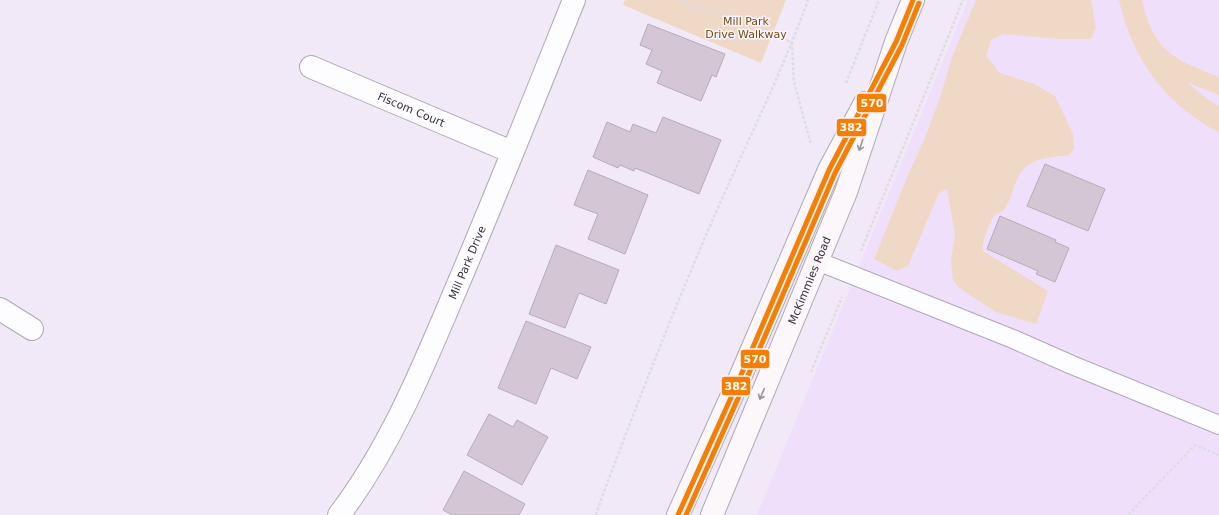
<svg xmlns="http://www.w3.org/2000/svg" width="1219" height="515" viewBox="0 0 1219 515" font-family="'DejaVu Sans',sans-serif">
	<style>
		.built { fill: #efdffb }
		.green { fill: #f0d8c6 }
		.building { fill: #d4c6d5; stroke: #b6acb8 }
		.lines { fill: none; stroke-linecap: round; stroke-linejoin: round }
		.service-casing { stroke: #afa7b5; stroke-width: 20 }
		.minor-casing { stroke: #afa7b5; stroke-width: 24 }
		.secondary-casing { stroke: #afa7b5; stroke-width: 24 }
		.path { stroke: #dfdce1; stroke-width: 2.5; stroke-dasharray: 3 2; stroke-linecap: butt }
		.service { stroke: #fdfcfe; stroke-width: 18 }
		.minor { stroke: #fdfcfe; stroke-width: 22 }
		.secondary { stroke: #fbf7fa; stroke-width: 22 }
		.bus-1-casing { stroke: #faf5fe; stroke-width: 8 }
		.bus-2-casing { stroke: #faf5fe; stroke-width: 8 }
		.bus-1 { stroke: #f57e03; stroke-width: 5 }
		.bus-2 { stroke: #f57e03; stroke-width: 5 }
		.oneway { stroke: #98929c }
		.labels { text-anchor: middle; stroke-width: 3; stroke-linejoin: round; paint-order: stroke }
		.park-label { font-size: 11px; fill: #764d11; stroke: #faf5fe }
		.street-label { font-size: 11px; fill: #362c3d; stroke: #faf5fe }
		.line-badge { stroke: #faf5fe; stroke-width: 1.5 }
		.badge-label { font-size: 11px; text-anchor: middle; font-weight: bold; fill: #fff }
	</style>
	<rect width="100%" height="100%" fill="#f1e9f7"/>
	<path class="built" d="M968,0H1219V515H757Z"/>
	<path class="green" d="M625,0H786L761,63L623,5Z
		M976,0H1091L1096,28L1091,39H1059L1003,34L991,40L986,56L1000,73L1034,84L1055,96L1073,134L1074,149L1069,155C1055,157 1039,157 1027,166C1014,176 1014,194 1006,207C1004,211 998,213 994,216C990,222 981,244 983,251L1048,291L1036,324L996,312L962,290L953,281L951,261L955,234L947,189L939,193L908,266L897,271L874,259L908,175L924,140L940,98L952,57Z
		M1119,0H1142C1153,51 1174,59 1219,77V95L1188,83L1207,99L1219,106V132C1207,127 1196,119 1186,111C1150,82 1129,44 1119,0Z"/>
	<path class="building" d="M648,24L725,54L716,77L712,75L701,101L657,83L662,71L646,64L652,50L640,45Z
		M663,117L721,140L699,194L635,168L634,171L620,165L618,168L593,157L607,122L630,132L633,124L656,133Z
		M1045,164L1105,189L1088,231L1027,206Z
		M588,170L648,195L625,254L588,239L598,214L574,205Z
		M1000,216L1056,240L1055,242L1069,248L1055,282L1036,274L1038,271L987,249Z
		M556,245L619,270L606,304L579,293L565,328L529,314Z
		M526,321L591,347L577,379L551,368L536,404L498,388Z
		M489,414L513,427L517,420L548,437L522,485L467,455Z
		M464,471L525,504L519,515H452L443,510Z"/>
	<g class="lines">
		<defs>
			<path id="service" d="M817,261L1013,339L1072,365L1219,425"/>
			<g id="minor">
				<path id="s1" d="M311,67L512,152"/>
				<path d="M0,309L32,329"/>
				<path id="s2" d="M339,515C389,449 421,372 453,296C495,198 534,99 574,0"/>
			</g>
			<g id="secondary">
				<path d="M678,515L738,382L829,170L865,103"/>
				<path id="s3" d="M712,515L846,192L896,42L913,0"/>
			</g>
		</defs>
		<use href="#service" class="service-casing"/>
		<use href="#minor" class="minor-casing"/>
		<use href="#secondary" class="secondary-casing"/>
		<path class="path" d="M680,0L701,10L735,17L752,23L792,43L794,82L811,145
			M846,83L879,0
			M861,251L963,0
			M811,372L842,297
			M596,515L602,497C637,404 673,311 713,219C745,146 781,75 808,0
			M1129,515L1140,502L1195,445L1219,455"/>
		<use href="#service" class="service"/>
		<use href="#minor" class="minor"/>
		<use href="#secondary" class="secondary"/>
		<defs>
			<path id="bus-1" d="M678,515L738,382L829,170L896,42L913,0"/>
			<path id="bus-2" d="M686,515L744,385L835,173L902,45L919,3"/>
		</defs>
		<use href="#bus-1" class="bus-1-casing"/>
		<use href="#bus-2" class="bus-2-casing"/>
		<use href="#bus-1" class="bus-1"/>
		<use href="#bus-2" class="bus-2"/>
	</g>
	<defs><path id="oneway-shaft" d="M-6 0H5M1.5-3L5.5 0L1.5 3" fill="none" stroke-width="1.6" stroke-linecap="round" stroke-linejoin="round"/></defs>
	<g class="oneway">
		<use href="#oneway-shaft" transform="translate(861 145) rotate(109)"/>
		<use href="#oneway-shaft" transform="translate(762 394) rotate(113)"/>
	</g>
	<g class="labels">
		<g class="park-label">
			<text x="746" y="25">Mill Park<tspan x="746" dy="13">Drive Walkway</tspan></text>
		</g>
		<g class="street-label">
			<text dy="4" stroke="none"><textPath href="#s1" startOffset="109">Fiscom Court</textPath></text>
			<text dy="4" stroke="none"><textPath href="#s2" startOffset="284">Mill Park Drive</textPath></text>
			<text dy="4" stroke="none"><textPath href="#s3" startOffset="254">McKimmies Road</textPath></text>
		</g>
	</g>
	<g class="line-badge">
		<rect x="856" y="93" width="31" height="20" rx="4" fill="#f57e03"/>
		<rect x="836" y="118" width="31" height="19" rx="4" fill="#f57e03"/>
		<rect x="740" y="349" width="30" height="20" rx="4" fill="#f57e03"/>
		<rect x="721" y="376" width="30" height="20" rx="4" fill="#f57e03"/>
	</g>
	<g class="badge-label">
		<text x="872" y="107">570</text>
		<text x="851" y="131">382</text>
		<text x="755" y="363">570</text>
		<text x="736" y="390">382</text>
	</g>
</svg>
